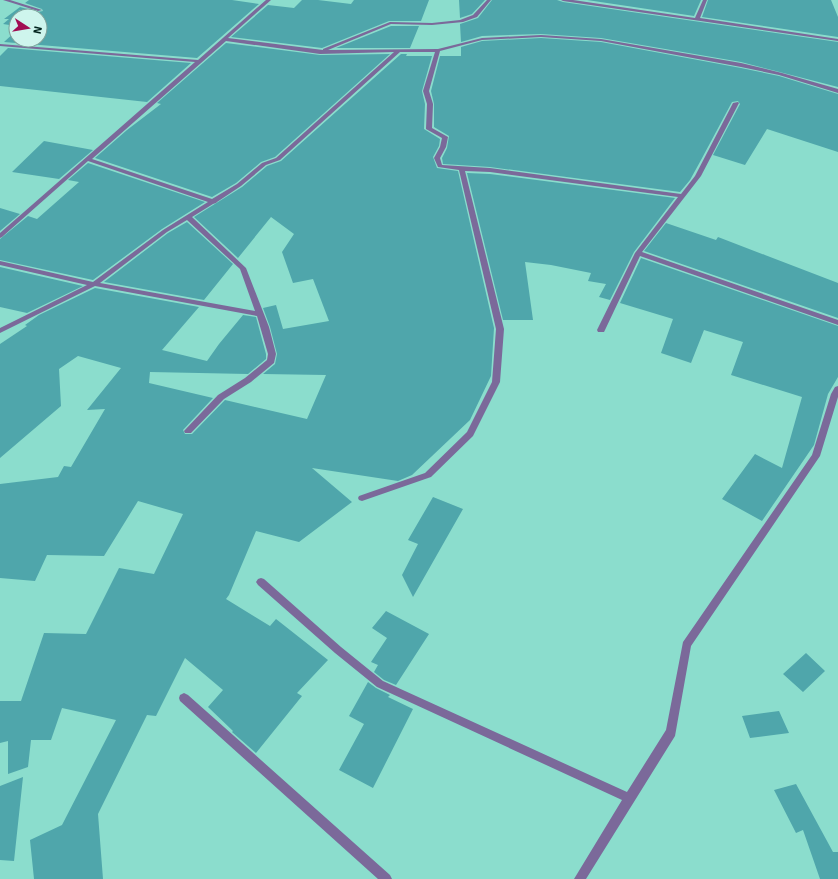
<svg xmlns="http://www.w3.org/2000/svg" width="838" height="879" viewBox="0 0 838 879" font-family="Signika,sans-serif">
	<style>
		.building { fill: #4fa6ab }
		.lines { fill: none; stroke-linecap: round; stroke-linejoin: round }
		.minor { fill: #7b699a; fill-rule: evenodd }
	</style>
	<rect width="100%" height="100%" fill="#8bddcd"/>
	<path class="building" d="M29,0H232L259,4L197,58L4,42L16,31V40H40V16H16V26L3,24L9,19H4L20,7L38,12L43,11L42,9L25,3Z
		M302,0H318L351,4L354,0H429L421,21H389L322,48L231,37L268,5L294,8Z
		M459,0H485L472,14L460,18Z
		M492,0H557L563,2L838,42V87L741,62L601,38L541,34L482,36L461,42L460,24L478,18Z
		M587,0H701L694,16Z
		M708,0H831L838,17V37L702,17Z
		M391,26H419L410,48H336Z
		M541,38L601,42L741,68L779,76L838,94V152L767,129L745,165L713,155L740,104L738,101L732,102L701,160L690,180L680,192L490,167L443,164L442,158L447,148L449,136L434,127V104L431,91L440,56H461V47L482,41Z
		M226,43L320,55L390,54L275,157L261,162L236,183L212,197L95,158L127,130L161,104L157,103Z
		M8,48L191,63L147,102L0,86V56Z
		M401,54H407L406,56H432L422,91L425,104L424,129L440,139L439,146L433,157L437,168L458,171L494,328L491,376L470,420L412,475L398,481L312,468L352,502L299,542L256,531L229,595L226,599L270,626L276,619L328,660L297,693L302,696L256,753L232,732L233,731L208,707L223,690L185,658L156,716L147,715L98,814L103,879H34L30,840L62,825L116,720L62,708L51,740H31L28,767L8,774V741L0,743V701H21L44,633L86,634L119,568L154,574L183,514L138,501L104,556L47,555L35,581L0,578V484L58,477L64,466L71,467L105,409L87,410L121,368L78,356L59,369L61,406L0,458V344L27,326L25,325L39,315L95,288L199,307L162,350L207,361L219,344L243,315L256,317L266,354V359L248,374L150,372L149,383L213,398L183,430L185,434H192L225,400L307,419L326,375L263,374L275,364L277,354L270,327L263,308L276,305L283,329L329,321L313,279L293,283L282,252L294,234L271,217L238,258L194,217L242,187L267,166L281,161Z
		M44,141L93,150L59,179L12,172Z
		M88,163L205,202L162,229L93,280L0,260V239L28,216L37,219L79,182L68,180Z
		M467,173L490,174L675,198L634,252L610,300L599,297L606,284L588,281L591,273L551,265L525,262L533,320H503Z
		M0,208L20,214L0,231Z
		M187,222L233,264L204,300L104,282L168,233Z
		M666,223L716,240L718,237L838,283V318L644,251Z
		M641,258L838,326V377L828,394L814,445L762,521L722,499L755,454L782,468L802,397L731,375L743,342L704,330L691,363L661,353L673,319L620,303Z
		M0,267L83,286L27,313L0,307Z
		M433,497L463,509L413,597L402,575L418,544L408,540Z
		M386,611L429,634L396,685L384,680L374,672L378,665L371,662L387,638L372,628Z
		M806,653L825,671L803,692L783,674Z
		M368,682L376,688L390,695L388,697L413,709L373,788L339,770L364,724L349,716Z
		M779,711L789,733L750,738L742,716Z
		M23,777L14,861L0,860V786Z
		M796,784L833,852H838V879H820L803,830L796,833L774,790Z"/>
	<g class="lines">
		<path class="minor" d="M3,0H10L42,10L38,11Z
			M266,0H271L228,38L323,50V49L390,22L432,23L460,20L473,15L487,0H491L477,17L463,22L432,25L391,24L328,50L438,49L482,38L541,35L601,39L741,63L782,73L838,89V93L779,75L741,67L601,41L541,37L482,40L440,51L429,91L433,104L432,128L448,137L446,147L440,158L442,165L490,168L681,194L695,176L733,103L738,102L739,103L701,176L642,252L838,320V325L640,256L605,330L604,332H598L597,330L635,253L678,197L490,172L465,171L504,329L500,382L473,436L431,477L362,501L359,500L358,498L359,496L425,473L467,432L492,382L496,329L459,170L438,167L434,158L440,147L442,138L426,129L427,104L423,91L435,52H400L280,160L266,165L241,186L217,202L216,203L213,204L192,217L246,268L269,327L276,354L274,363L251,382L224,399L191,433H185L184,431L218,395L245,378L267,360L268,354L257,316L95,286L0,333V328L87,285L0,265V261L93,282L163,230L208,202L88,161L2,237L0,238V233L195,62L0,46V44L198,60ZM226,41L320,54L394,52L276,158L262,163L237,184L212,199L92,159ZM187,220L240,269L255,311L100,283L167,232Z
			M561,0H573L695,18L703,0H707L700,18L838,39V41L563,1Z
			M838,386V397L820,456L691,646L675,736L586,879H574L622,800L377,687L335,653L258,585L256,582L258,579L261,578L264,579L341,647L383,681L627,792L666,730L683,642L812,455L831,394L835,387Z
			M184,693L188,695L390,875L392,879H378L180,701L179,698L180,695Z"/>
	</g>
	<g transform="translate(28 28) rotate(102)"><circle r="19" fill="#cef5ed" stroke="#7ca19a"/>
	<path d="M0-3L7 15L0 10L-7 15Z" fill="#a10e53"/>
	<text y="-6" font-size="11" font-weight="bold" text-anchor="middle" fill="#00231d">N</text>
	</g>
</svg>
